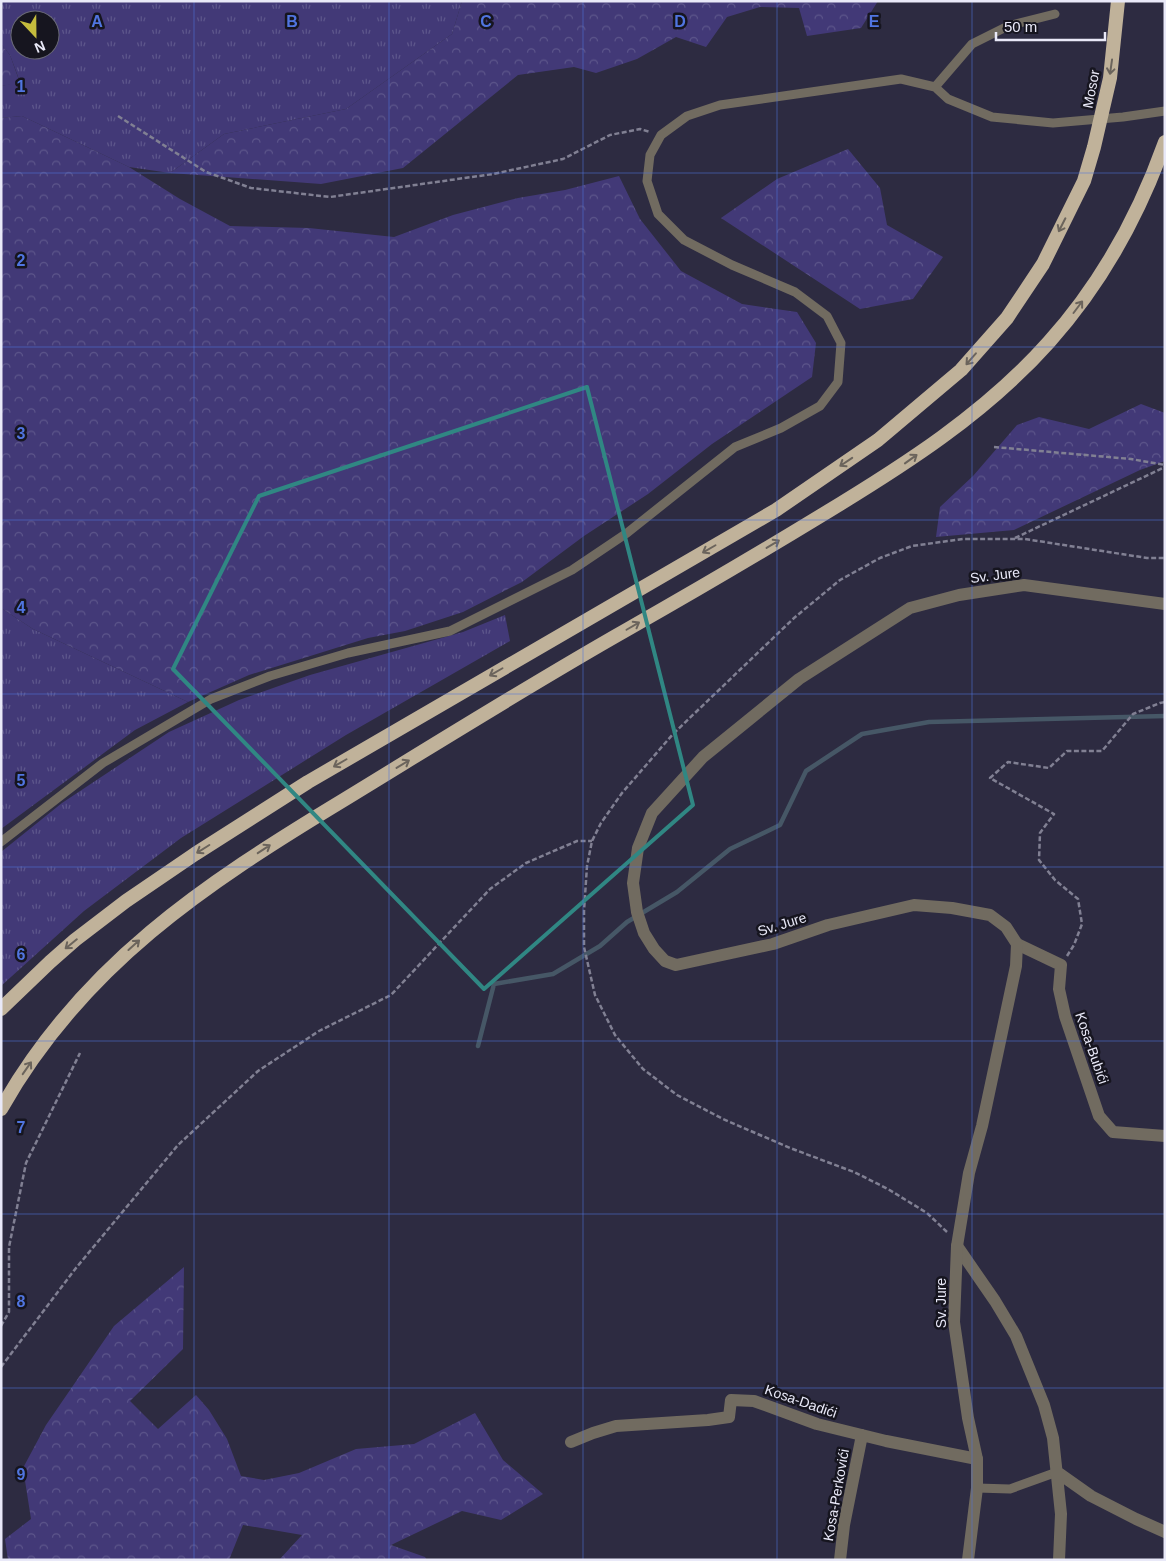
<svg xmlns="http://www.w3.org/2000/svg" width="1166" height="1561" viewBox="0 0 1166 1561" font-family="Arial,sans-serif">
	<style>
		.grass { fill: url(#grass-tufts); fill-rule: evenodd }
		.forest { fill: url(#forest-crowns) }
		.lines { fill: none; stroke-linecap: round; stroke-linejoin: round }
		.stream { stroke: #465766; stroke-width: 4.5 }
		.path { stroke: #818093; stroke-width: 2.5; stroke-dasharray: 5 2.5; stroke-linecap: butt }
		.service { stroke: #716b60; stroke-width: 9 }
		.minor { stroke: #716b60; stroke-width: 12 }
		.tertiary { stroke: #716b60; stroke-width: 12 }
		.trunk { stroke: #c0b29a; stroke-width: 14 }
		.oneway { stroke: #6b645c }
		.marked { fill: none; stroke: #308783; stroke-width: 4; stroke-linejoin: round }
		.grid { fill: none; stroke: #5075e0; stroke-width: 1; stroke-opacity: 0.55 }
		.labels { text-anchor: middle; stroke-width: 5; stroke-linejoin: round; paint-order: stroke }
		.street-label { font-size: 14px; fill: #e9e9f8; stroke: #16151f }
		.grid-label { font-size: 16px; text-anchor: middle; font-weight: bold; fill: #5075e0; stroke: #16151f; stroke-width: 5; stroke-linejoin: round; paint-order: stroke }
	</style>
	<defs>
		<pattern id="grass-tufts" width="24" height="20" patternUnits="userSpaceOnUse" patternTransform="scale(1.25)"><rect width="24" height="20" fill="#423977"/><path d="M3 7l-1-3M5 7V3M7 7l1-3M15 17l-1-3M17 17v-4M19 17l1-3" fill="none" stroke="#5d568b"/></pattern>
		<pattern id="forest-crowns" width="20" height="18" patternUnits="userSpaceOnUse" patternTransform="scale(1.25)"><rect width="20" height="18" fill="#423977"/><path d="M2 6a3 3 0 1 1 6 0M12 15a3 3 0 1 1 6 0" fill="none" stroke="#5d568b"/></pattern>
	</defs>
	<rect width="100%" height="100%" fill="#2d2b41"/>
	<path class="grass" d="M1,1H462L452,34L346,109L224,134L170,173L129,167L22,116L1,118V86L20,82L10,55L1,44ZM20,20H50V50H20Z
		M1,608L33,629L188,702L135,730L1,829Z
		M505,615L510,641L346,735L181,838L84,911L1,986V852L62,803L169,732L239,700L310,675L463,632Z"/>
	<path class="forest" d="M462,1H878L861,28L807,36L799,8L760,7L727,17L706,47L676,37L637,59L596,73L574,67L518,75L403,168L321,184L170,173L224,134L346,109L452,34Z
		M1,44L10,55L20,83L1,86Z
		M22,116L129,167L180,199L230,226L309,228L394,237L453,215L518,198L565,190L619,176L640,219L681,271L742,304L797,312L816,343L812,377L712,444L648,494L584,536L522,582L463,612L405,631L368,638L249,675L188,702L33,629L1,608V118Z
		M848,149L880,188L887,225L943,257L913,299L860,309L721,218L777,179Z
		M1141,404L1165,413V461L1140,470L1014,530L936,537L940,507L973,476L1017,425L1039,417L1089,429Z
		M184,1267L183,1349L130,1401L158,1429L196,1395L209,1410L227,1439L241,1476L264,1480L299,1473L356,1449L414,1444L475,1413L503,1460L543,1494L501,1520L462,1511L391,1545L425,1557L427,1560H279L302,1535L243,1525L229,1560H8L5,1539L31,1519L23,1468L46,1425L114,1326Z"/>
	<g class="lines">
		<path class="stream" d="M478,1046L494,984L553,974L600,946L627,922L677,892L730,849L780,825L806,771L862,734L929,722L1165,716"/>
		<path class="path" d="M118,116L206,172L251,188L330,197L493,174L563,159L610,135L640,129L650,132
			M994,447L1131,459L1165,465
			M1015,538L1165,467
			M1067,956L1074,945L1082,924L1078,899L1055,880L1039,860L1040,833L1054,814L990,778L1008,762L1049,768L1067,751H1102L1133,714L1160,703L1165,702
			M947,1232L927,1213L888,1189L854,1172L790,1148L723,1119L677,1095L643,1069L615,1035L595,995L584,947V911L587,866L592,841L601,823L622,793L673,734L794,618L840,580L880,558L912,546L963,539H1025L1147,558H1165
			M1,1326L9,1312V1247L26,1163L80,1053
			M1,1367L76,1268L178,1145L258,1071L319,1031L391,995L490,889L526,863L577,841H592"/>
		<path class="service" d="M935,87L972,44L1008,26L1055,14
			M1,842L103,763L211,699L270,676L348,653L450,631L572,570L627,533L735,447L781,428L820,406L838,382L841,343L827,316L795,292L732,265L684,240L658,214L647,181L650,155L661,135L687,116L720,105L901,79L935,87L948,99L992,117L1053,123L1123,117L1165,111
			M977,1488L1010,1489L1057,1472"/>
		<path class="minor" d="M1017,944L1061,965L1059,989L1065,1016L1099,1116L1113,1132L1165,1136
			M957,1246L995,1301L1016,1336L1044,1405L1053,1438L1061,1514L1059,1560
			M571,1442L593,1433L616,1426L708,1420L729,1417L731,1400L754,1401L817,1424L886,1441L977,1459
			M1057,1472L1091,1496L1136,1519L1165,1532
			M840,1560L844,1525L862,1435"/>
		<path class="tertiary" d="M968,1560L977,1488V1459L968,1418L954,1322L957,1246L969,1173L982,1126L1016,966L1017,944L1006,927L990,915L952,908L914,905L828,925L773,944L676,965L665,961L654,949L644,933L637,912L633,883L638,848L652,813L703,757L799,679L910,608L959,595L1024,585L1165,604"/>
		<path class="trunk" d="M1,1009L50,962L75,940L126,901L195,854L308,782L776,510L878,440L961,370L1007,318L1043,264L1084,181L1094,147L1110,78L1118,1
			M1,1109C82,965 205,884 342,801C437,743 531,684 628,629C693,592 758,554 822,515C903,466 985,414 1049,342C1101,284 1139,215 1165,142"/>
	</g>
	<defs><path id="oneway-shaft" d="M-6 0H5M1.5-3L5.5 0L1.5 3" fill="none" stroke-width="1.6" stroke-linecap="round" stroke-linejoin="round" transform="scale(1.25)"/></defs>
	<g class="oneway">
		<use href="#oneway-shaft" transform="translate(1111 67) rotate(98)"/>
		<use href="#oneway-shaft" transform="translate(1062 225) rotate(117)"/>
		<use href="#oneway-shaft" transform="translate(1078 307) rotate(-53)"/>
		<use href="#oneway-shaft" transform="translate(971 359) rotate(131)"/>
		<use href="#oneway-shaft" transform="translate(911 459) rotate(-36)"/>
		<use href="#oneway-shaft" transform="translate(846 462) rotate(146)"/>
		<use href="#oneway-shaft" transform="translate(773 544) rotate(-31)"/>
		<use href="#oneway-shaft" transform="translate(709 549) rotate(150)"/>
		<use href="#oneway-shaft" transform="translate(633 626) rotate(-30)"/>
		<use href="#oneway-shaft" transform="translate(496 672) rotate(150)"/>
		<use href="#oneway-shaft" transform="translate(340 763) rotate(150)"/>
		<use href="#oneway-shaft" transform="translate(403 764) rotate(-31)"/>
		<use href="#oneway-shaft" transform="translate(203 849) rotate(148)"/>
		<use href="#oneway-shaft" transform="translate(264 849) rotate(-33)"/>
		<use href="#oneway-shaft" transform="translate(71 944) rotate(141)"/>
		<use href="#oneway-shaft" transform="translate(134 945) rotate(-42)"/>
		<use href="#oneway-shaft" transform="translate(27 1068) rotate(-55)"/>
	</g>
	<path class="marked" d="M587,387L693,805L484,989L173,669L259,496Z"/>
	<path class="grid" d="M194,1V1560M389,1V1560M583,1V1560M777,1V1560M972,1V1560M1,173H1165M1,347H1165M1,520H1165M1,694H1165M1,867H1165M1,1041H1165M1,1214H1165M1,1388H1165"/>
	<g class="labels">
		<g class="street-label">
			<text transform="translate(1091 89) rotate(-79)" y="5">Mosor</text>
			<text transform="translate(995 575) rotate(-7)" y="5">Sv. Jure</text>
			<text transform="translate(782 924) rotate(-17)" y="5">Sv. Jure</text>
			<text transform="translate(1092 1048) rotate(71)" y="5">Kosa-Bubići</text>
			<text transform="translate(941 1303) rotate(-90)" y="5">Sv. Jure</text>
			<text transform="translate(801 1401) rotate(19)" y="5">Kosa-Dadići</text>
			<text transform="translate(836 1495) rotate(-80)" y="5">Kosa-Perkovići</text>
		</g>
	</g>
	<g class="grid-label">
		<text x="97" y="27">A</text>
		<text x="292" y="27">B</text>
		<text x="486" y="27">C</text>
		<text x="680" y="27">D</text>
		<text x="874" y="27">E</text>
		<text x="21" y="92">1</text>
		<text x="21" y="266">2</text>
		<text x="21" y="439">3</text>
		<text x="21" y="613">4</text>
		<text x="21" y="786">5</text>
		<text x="21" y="960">6</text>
		<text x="21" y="1133">7</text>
		<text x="21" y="1307">8</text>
		<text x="21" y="1480">9</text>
	</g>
	<rect width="1166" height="1561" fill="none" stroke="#e9e9f8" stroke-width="5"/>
	<g transform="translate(35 35) rotate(158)"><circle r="24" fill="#16151f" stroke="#6a6a76"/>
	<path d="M0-4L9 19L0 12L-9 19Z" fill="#c5bc3d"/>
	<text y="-8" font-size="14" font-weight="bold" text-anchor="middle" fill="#e9e9f8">N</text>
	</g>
	<path d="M996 32v8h109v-8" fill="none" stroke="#e9e9f8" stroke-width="2.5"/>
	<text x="1004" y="32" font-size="15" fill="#e9e9f8" stroke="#16151f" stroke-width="4" paint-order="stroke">50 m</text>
</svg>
